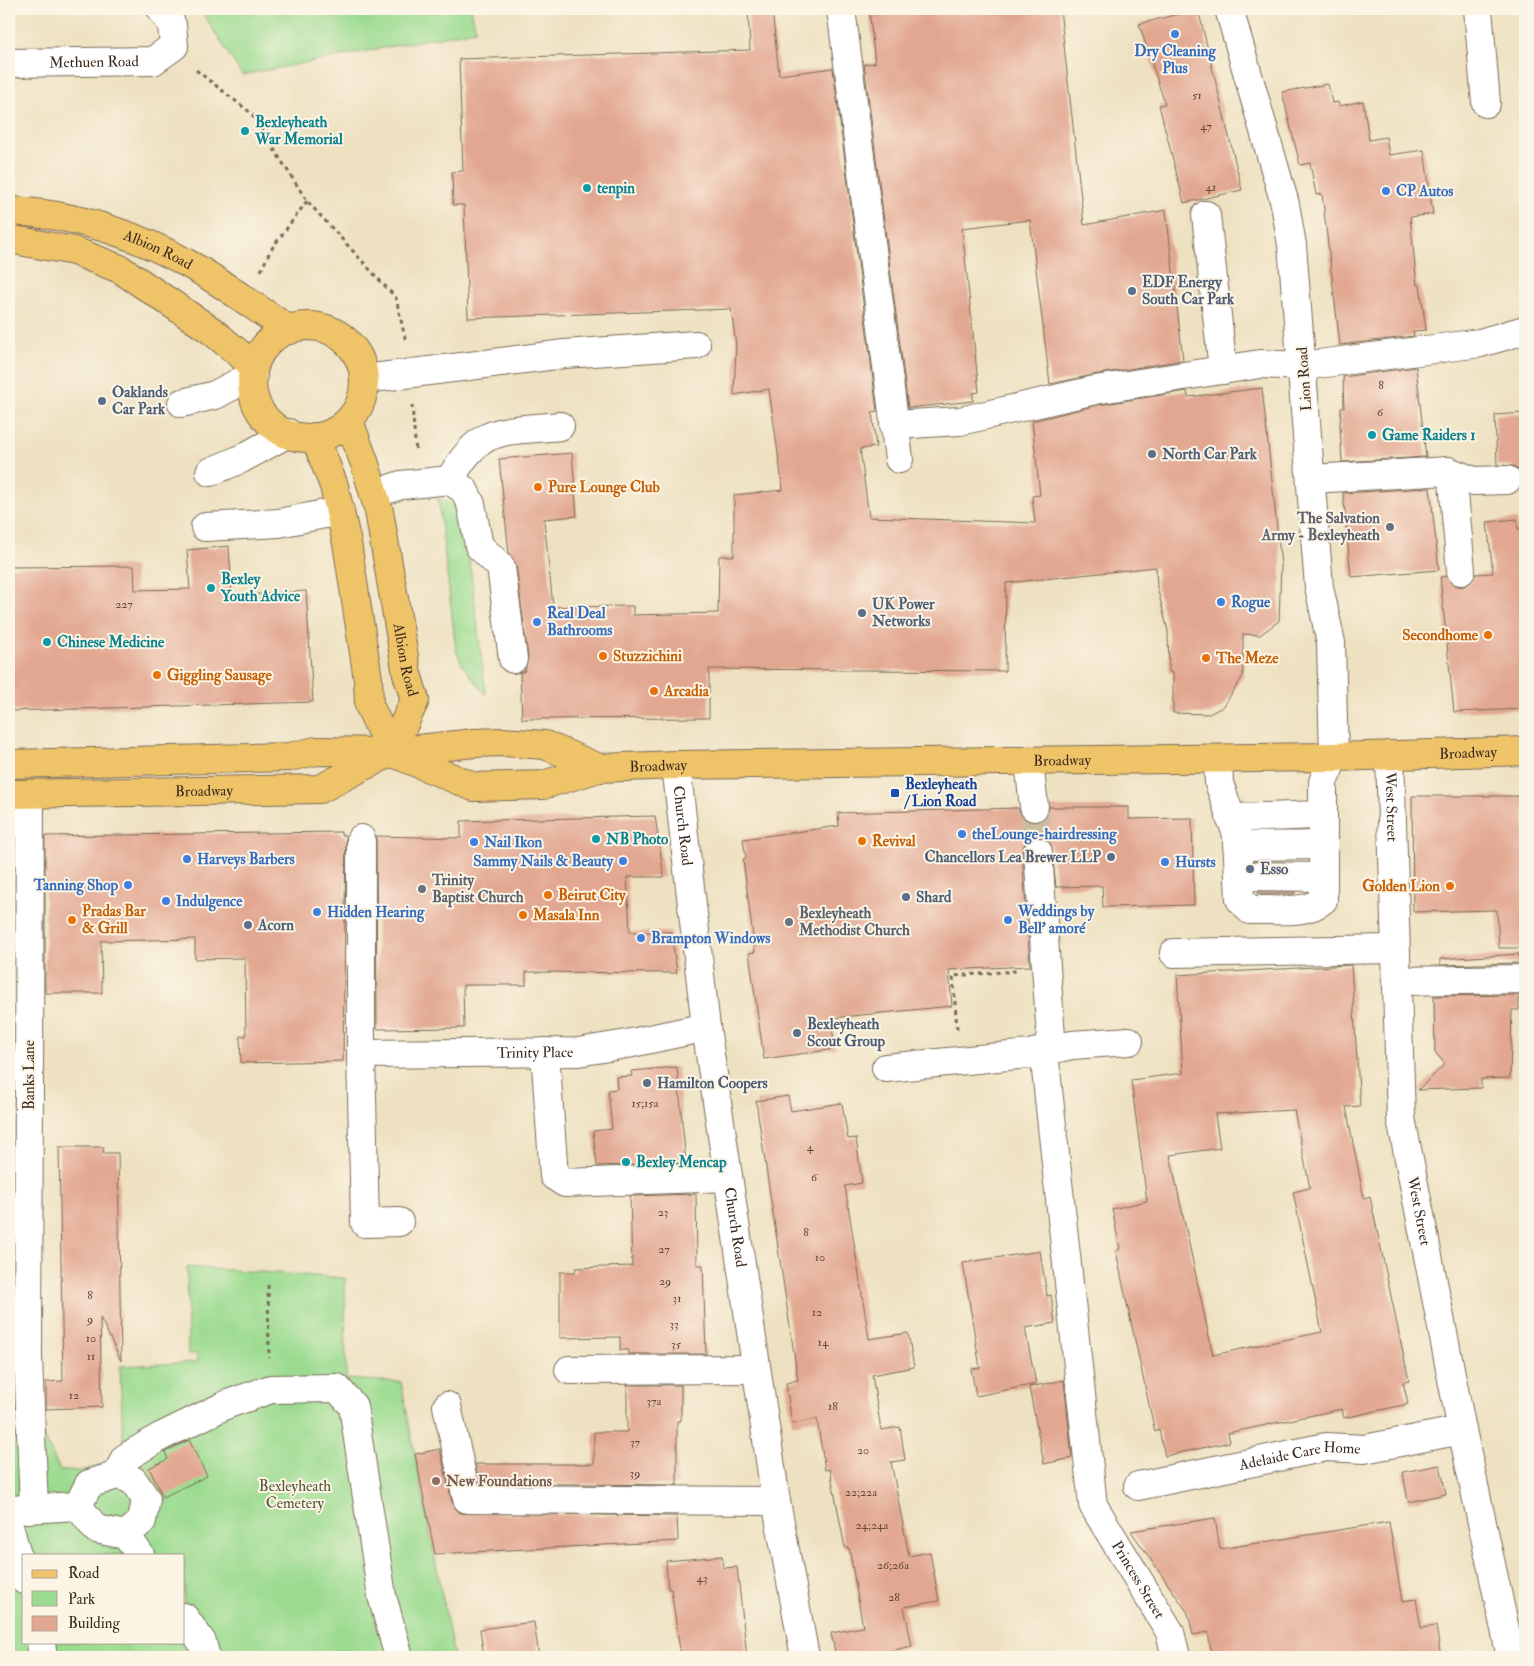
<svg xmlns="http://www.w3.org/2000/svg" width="1534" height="1666" viewBox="0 0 1534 1666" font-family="'IM FELL Double Pica',serif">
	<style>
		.green { fill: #9bdb90; stroke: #6b8257; fill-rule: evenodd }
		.building { fill: #e2a791; fill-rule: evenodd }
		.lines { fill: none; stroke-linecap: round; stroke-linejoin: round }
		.minor-tunnel { stroke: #cabca0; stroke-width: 28; stroke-dasharray: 28 14; stroke-linecap: butt }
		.minor-casing { stroke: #7a6a57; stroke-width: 30 }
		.major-casing { stroke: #7a6a57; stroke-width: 30 }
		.path { stroke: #7a6a57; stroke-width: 3; stroke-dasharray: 4 4; stroke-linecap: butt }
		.minor { stroke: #fff; stroke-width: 28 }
		.major { stroke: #efc469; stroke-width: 28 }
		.shop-dot { fill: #3f7fe0; stroke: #fcf5e5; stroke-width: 2 }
		.culture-dot { fill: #0f9aa8; stroke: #fcf5e5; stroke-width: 2 }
		.service-dot { fill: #5c6f8a; stroke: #fcf5e5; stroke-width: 2 }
		.food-dot { fill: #e8710a; stroke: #fcf5e5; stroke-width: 2 }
		.worship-dot { fill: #6b7280; stroke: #fcf5e5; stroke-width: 2 }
		.transit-dot { fill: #1a4fb4; stroke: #fcf5e5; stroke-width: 2 }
		.education-dot { fill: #8d6e63; stroke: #fcf5e5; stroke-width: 2 }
		.labels { text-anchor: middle; stroke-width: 4; stroke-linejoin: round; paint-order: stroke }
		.number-label { font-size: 12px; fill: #65493b }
		.shop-label { font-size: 15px; font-weight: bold; fill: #366cbe; stroke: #fcf5e5; text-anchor: start }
		.street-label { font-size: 15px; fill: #3b2a1e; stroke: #fcf5e5 }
		.culture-label { font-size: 15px; font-weight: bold; fill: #0d838f; stroke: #fcf5e5; text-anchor: start }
		.service-label { font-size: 15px; font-weight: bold; fill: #4e5e75; stroke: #fcf5e5; text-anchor: start }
		.food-label { font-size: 15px; font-weight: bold; fill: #c56008; stroke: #fcf5e5; text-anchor: start }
		.worship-label { font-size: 15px; font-weight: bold; fill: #5b616d; stroke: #fcf5e5; text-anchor: start }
		.transit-label { font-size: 15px; font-weight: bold; fill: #164399; stroke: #fcf5e5; text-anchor: start }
		.education-label { font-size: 15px; font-weight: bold; fill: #785e54; stroke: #fcf5e5; text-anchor: start }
		.park-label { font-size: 15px; fill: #53563a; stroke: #fcf5e5 }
	</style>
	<rect width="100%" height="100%" fill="#fcf5e5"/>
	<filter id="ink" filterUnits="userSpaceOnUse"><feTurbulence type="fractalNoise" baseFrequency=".02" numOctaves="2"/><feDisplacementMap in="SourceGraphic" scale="10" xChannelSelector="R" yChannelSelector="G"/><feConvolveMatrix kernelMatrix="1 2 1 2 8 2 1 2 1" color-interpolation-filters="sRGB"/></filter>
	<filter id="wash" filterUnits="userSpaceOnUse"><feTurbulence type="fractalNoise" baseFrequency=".0096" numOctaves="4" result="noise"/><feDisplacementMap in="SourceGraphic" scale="20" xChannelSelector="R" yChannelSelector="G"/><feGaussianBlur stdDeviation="1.12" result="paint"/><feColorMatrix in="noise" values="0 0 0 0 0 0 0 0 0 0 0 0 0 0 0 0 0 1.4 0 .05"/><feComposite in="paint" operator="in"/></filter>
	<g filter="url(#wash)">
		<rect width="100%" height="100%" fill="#eee1c1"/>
		<path class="green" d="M200,9H471L476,30L242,75Z
			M438,498L455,506L465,524L486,695L463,666L456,650Z
			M187,1267L345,1278L346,1379L401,1382L454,1657H9V1369H22L17,1388L16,1436H43L60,1470C82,1476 107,1462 127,1452L123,1444L120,1366L198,1362L197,1354H188ZM24,1555H184V1642H24Z"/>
		<g id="blocks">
			<path class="building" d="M748,9H772L779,75L833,68L877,411L872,412L876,447L860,449L869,517L1035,523L1032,496L1040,495L1032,421L1098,405L1187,391L1188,397L1262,388L1281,565L1279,621L1260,635L1243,634V676L1223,707L1209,714L1173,713V673L1169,672L1168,631L1157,587L1156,567L1006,583L1005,671L709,669V718L522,719L520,673L525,671L528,657L516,565L509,553L499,459L572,453L577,516L544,519L553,607L633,606V615L718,613L719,556H734V495L783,490L769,389L734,395L736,345L731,309L468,318L464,205H453L452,172L463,171L459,59L750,50Z
				M869,9H1060L1084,225L1166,210L1183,360L1093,375L1050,384L1030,220L962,228L979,392L973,393V401L908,408L864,64L875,63Z
				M1198,9L1242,190L1184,203L1159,105L1165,104L1139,24Z
				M1328,84L1332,103L1338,102L1339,106L1363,101L1369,140L1386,137L1389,155L1424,150L1433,214L1410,217L1417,285H1420L1426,330L1413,331L1414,336L1340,345L1322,194L1316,195L1310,163L1300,165L1282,92Z
				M1416,367L1426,457L1342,462L1340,425L1341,408H1344L1343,377Z
				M1525,413V471L1520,472L1514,466L1497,465L1495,415Z
				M1430,488L1439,570L1351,577L1343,493Z
				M1517,519L1518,529H1525V709L1454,712L1440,577L1447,576L1454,585L1462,587L1470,583L1476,574L1493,573L1487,522Z
				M229,546L232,596L306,591L313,702L9,711V567L134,566L135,590L190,589L187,550Z
				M1412,796H1525V948H1499L1497,910L1413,912Z
				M1049,807H1129V819L1192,818L1194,905L1103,907L1102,886L1056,887L1051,844L1044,838L1037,836L1030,839L1024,845L1022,853L1030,966L949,970L952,1006L831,1018L835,1049L764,1059L749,953L755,952L743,859L746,858L743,839L839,826L838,813L1018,808L1022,817L1027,821L1035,823L1044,819Z
				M655,816L664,877H627L630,932H671L677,973L526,972V985H463L464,1028L377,1029L376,836L461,838V821Z
				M341,832V835H346L343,1061L241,1063L240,1036H246L245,958L195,959V939L101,941L102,993H45V836Z
				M1258,892H1295V894H1258Z
				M1519,954V963L1440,965V959Z
				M1351,965L1360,1106L1346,1107L1364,1199L1370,1197L1409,1381L1403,1382L1408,1404L1344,1418L1342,1409L1228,1433L1230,1442L1165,1456L1159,1430L1155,1432L1124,1290L1116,1251L1120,1249L1112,1209L1147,1201L1131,1080L1183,1073L1177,975ZM1294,1110L1310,1188L1293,1192L1322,1332L1213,1355L1170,1155L1220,1148L1215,1114Z
				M1519,995V1010H1512L1510,1078L1481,1079V1088L1418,1090L1445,1064L1435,1052L1434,996Z
				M677,1067L686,1163L597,1166L593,1131L612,1129L608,1090L617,1089L616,1077L632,1076L631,1071Z
				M788,1096L791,1111L842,1103L848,1139L856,1138L862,1183L845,1186L869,1339L908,1333L914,1367L872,1375L881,1430L900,1427L905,1460L891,1462L909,1556L930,1552L939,1601L904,1607L912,1646L890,1651L891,1657H836L831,1633L863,1627L849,1548H845L830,1469L825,1470L817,1419L792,1424L786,1383L798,1380L756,1101Z
				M59,1147H104L103,1153H118L121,1361L100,1317L102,1407L46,1409V1382L63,1381Z
				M696,1194L697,1265H703L706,1354H628V1350H620V1337L560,1338V1272H575L576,1268L632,1266L630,1196Z
				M1040,1251L1047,1296L1051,1295L1055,1323L1025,1328L1036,1384L976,1396L971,1369L980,1368L963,1263Z
				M1064,1380L1072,1458L1044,1464L1029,1387Z
				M627,1385H681V1421H677V1485L480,1483L475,1464H594V1432H627Z
				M189,1440L207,1476L163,1497L149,1468L168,1459L165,1452Z
				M440,1449L452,1502L460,1513L677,1516L678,1541L435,1554L415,1454Z
				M1440,1465L1446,1494L1408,1502L1403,1472Z
				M1215,1518L1220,1549L1389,1522L1402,1601L1416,1599L1421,1628L1436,1626L1441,1657H1212L1208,1632L1193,1635L1188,1613L1131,1531Z
				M722,1556L723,1568L737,1567L747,1657H681L671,1589H668L666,1561Z
				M534,1622L539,1657H484L480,1629Z"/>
		</g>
	</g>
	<g filter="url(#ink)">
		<use href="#blocks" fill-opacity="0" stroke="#7a6a57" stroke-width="1"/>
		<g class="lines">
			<path class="minor-tunnel" d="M1034,807L1038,852"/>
			<defs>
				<g id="minor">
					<path d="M841,9L899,459"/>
					<path d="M1478,9L1486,103"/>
					<path id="s1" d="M9,63L153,61L174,46L172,25L161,9"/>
					<path d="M1206,215L1223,370"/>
					<path d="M365,379L564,354L696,345"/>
					<path d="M182,403L215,395L253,375"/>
					<path d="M894,425L960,421L1095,390L1260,364L1303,366L1480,343L1525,330"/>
					<path d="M1448,471L1453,482L1461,571"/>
					<path d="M210,472L241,459L288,433"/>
					<path d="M1311,479L1448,471L1474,481L1507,480"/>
					<path d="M450,480C480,424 503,432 560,426"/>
					<path d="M374,494L401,485L450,480L464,490L471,504L479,546L501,567L513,659"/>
					<path d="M205,527L279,523L340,511"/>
					<path id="s2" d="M1390,755L1401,1118L1462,1430L1511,1657"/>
					<path d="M1218,759L1219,783L1237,835L1240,899L1250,910C1272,909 1306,915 1323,900V782L1334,757L1331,643L1319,587L1292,245L1285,204L1229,9"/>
					<path d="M1029,762L1034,807"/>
					<path id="s3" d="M676,765L706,1027L776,1501L805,1657"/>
					<path d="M30,794L28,1357L34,1508"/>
					<path d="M1230,818L1323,815"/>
					<path id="s4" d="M361,839V1054L578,1052L627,1044L706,1027"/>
					<path d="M1237,846L1323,845"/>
					<path id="s5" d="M1038,852L1051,1037L1044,1052L1093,1505L1170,1632L1176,1657"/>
					<path d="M1239,876L1323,877"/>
					<path d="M1174,953L1395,949"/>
					<path d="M1396,981L1525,979"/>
					<path d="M545,1052L554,1176L565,1183L728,1177"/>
					<path d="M361,1054L365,1223L399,1222"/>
					<path d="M886,1068L1029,1054L1072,1045L1129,1041"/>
					<path d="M569,1370L756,1369"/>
					<path d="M447,1406L467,1499L776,1501"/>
					<path d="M117,1475L133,1480L146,1499L142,1521L126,1535"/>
					<path id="s6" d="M1138,1486L1326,1447L1364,1449L1462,1430"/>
					<path d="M78,1506L89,1484L117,1475L125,1458L160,1437L228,1404L271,1389L337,1388L353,1406L382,1596L399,1657"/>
					<path d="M9,1510L78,1506L96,1529L126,1535L140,1555"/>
					<path d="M9,1526L24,1580"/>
					<path d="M184,1617L202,1642L206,1657"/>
					<path d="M41,1642L43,1657"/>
				</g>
				<g id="major">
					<path id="s7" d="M9,211C72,213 139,235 194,267C227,286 258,310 290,330"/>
					<path d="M9,239L74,251L120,269L212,331L254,366"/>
					<circle cx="308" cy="382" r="56"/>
					<path id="s8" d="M349,421L365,464L379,511L407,674L415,700L391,752"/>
					<path d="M315,437L334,486L347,543L368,679L369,705L391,752"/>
					<path d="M9,764L290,757L316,751L391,752L474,743L503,742L545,745L599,768"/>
					<path id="s9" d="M9,794L320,789L391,752L474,787L543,785L599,768L676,765L1334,757L1525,751"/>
				</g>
			</defs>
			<use href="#minor" class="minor-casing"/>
			<use href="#major" class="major-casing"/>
			<path class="path" d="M196,70L251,113L307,201L396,298L406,342
				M261,271L270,251L307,201
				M412,405L416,452
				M957,1029L953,976L1016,971
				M268,1285L269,1358"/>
			<use href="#minor" class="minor"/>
			<use href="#major" class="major"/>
		</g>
	</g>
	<g class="shop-dot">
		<circle cx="1175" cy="34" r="5"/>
		<circle cx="1386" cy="191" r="5"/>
		<circle cx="1221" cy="602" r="5"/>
		<circle cx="537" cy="622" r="5"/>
		<circle cx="962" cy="834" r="5"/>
		<circle cx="474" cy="842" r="5"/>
		<circle cx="187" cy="859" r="5"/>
		<circle cx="623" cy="861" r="5"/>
		<circle cx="1165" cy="862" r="5"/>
		<circle cx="128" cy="885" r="5"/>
		<circle cx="166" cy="901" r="5"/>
		<circle cx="317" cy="912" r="5"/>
		<circle cx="1008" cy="920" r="5"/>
		<circle cx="641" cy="938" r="5"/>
	</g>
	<g class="culture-dot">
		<circle cx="245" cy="131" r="5"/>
		<circle cx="587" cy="188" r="5"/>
		<circle cx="1372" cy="435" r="5"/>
		<circle cx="211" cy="588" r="5"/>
		<circle cx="47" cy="642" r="5"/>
		<circle cx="596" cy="839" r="5"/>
		<circle cx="626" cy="1162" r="5"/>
	</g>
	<g class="service-dot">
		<circle cx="1132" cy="291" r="5"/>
		<circle cx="102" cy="401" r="5"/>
		<circle cx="1152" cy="454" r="5"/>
		<circle cx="862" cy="613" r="5"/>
		<circle cx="1111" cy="857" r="5"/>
		<circle cx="1250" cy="869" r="5"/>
		<circle cx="906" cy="897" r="5"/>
		<circle cx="248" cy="925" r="5"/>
		<circle cx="797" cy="1033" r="5"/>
		<circle cx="647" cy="1083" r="5"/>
	</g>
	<g class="food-dot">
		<circle cx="538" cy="487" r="5"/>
		<circle cx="1488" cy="635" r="5"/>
		<circle cx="603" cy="656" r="5"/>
		<circle cx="1206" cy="658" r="5"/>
		<circle cx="157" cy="675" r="5"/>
		<circle cx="654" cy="691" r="5"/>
		<circle cx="862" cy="841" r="5"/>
		<circle cx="1450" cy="886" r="5"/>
		<circle cx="548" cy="895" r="5"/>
		<circle cx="523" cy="915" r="5"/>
		<circle cx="72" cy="920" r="5"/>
	</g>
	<g class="worship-dot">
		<circle cx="1390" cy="527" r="5"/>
		<circle cx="422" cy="889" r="5"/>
		<circle cx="789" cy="922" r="5"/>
	</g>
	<rect class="transit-dot" x="890" y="788" width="10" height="10" rx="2.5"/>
	<circle class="education-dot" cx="436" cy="1481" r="5"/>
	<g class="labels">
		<g class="number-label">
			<text x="1197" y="99">51</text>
			<text x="1206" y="130">47</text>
			<text x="1211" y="191">41</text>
			<text x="1381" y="389">8</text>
			<text x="1380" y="416">6</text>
			<text x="124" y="608">227</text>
			<text x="645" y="1107">15;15a</text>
			<text x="810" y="1151">4</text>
			<text x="814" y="1181">6</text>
			<text x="663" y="1216">23</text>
			<text x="806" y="1236">8</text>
			<text x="664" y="1253">27</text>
			<text x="820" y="1261">10</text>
			<text x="665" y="1285">29</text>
			<text x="90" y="1299">8</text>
			<text x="677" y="1302">31</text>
			<text x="817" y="1316">12</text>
			<text x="90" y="1323">9</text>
			<text x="674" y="1328">33</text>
			<text x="91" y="1342">10</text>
			<text x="823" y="1346">14</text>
			<text x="676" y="1348">35</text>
			<text x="91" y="1360">11</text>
			<text x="74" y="1399">12</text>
			<text x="654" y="1405">37a</text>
			<text x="833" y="1410">18</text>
			<text x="635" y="1446">37</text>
			<text x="863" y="1454">20</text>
			<text x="635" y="1477">39</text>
			<text x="861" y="1496">22;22a</text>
			<text x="872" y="1529">24;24a</text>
			<text x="893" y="1569">26;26a</text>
			<text x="702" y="1582">43</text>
			<text x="894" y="1601">28</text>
		</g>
		<g class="shop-label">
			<text x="1175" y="56" text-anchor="middle">Dry Cleaning<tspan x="1175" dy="17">Plus</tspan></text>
			<text x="1396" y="196">CP Autos</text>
			<text x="1231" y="607">Rogue</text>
			<text x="547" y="618">Real Deal<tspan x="547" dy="17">Bathrooms</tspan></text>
			<text x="972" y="839">theLounge-hairdressing</text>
			<text x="484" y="847">Nail Ikon</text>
			<text x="197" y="864">Harveys Barbers</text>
			<text x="613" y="866" text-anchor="end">Sammy Nails &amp; Beauty</text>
			<text x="1175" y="867">Hursts</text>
			<text x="118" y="890" text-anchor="end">Tanning Shop</text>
			<text x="176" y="906">Indulgence</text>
			<text x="1018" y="916">Weddings by<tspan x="1018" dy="17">Bell' amoré</tspan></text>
			<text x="327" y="917">Hidden Hearing</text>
			<text x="651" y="943">Brampton Windows</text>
		</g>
		<g class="street-label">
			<text dy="5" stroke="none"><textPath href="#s1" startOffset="85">Methuen Road</textPath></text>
			<text dy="5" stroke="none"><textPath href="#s7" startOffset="155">Albion Road</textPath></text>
			<text transform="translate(1304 379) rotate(-94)" y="5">Lion Road</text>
			<text dy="5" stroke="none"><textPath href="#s8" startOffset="246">Albion Road</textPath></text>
			<text dy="5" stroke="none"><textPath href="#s9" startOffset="1478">Broadway</textPath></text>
			<text dy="5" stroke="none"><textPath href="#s9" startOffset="1072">Broadway</textPath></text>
			<text dy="5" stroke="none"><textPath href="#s9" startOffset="668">Broadway</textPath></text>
			<text dy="5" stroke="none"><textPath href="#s9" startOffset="195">Broadway</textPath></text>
			<text dy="5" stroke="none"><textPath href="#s2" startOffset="52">West Street</textPath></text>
			<text dy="5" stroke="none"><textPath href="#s3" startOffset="61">Church Road</textPath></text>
			<text dy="5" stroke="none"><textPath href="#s4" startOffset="389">Trinity Place</textPath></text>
			<text transform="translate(29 1075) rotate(-90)" y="5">Banks Lane</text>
			<text dy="5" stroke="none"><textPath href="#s2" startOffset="458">West Street</textPath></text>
			<text dy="5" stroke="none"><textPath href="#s3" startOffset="466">Church Road</textPath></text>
			<text dy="5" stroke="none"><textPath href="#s6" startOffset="165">Adelaide Care Home</textPath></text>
			<text dy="5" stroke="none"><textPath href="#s5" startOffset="745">Princess Street</textPath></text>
		</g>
		<g class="culture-label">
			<text x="255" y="127">Bexleyheath<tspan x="255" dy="17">War Memorial</tspan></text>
			<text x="597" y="193">tenpin</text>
			<text x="1382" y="440">Game Raiders 1</text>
			<text x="221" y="584">Bexley<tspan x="221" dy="17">Youth Advice</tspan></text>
			<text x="57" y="647">Chinese Medicine</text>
			<text x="606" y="844">NB Photo</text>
			<text x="636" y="1167">Bexley Mencap</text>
		</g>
		<g class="service-label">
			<text x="1142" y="287">EDF Energy<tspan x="1142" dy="17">South Car Park</tspan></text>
			<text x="112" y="397">Oaklands<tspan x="112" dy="17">Car Park</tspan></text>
			<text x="1162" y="459">North Car Park</text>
			<text x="872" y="609">UK Power<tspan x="872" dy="17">Networks</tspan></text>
			<text x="1101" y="862" text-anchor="end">Chancellors Lea Brewer LLP</text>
			<text x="1260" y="874">Esso</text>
			<text x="916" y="902">Shard</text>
			<text x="258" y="930">Acorn</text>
			<text x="807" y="1029">Bexleyheath<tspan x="807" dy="17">Scout Group</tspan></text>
			<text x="657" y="1088">Hamilton Coopers</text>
		</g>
		<g class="food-label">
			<text x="548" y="492">Pure Lounge Club</text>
			<text x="1478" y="640" text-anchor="end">Secondhome</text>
			<text x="613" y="661">Stuzzichini</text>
			<text x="1216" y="663">The Meze</text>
			<text x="167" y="680">Giggling Sausage</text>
			<text x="664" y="696">Arcadia</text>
			<text x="872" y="846">Revival</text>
			<text x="1440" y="891" text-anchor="end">Golden Lion</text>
			<text x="558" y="900">Beirut City</text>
			<text x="82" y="916">Pradas Bar<tspan x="82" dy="17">&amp; Grill</tspan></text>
			<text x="533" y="920">Masala Inn</text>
		</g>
		<g class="worship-label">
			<text x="1380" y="523" text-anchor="end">The Salvation<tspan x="1380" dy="17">Army - Bexleyheath</tspan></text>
			<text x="432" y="885">Trinity<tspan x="432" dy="17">Baptist Church</tspan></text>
			<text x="799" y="918">Bexleyheath<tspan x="799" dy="17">Methodist Church</tspan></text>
		</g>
		<g class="transit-label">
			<text x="905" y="789">Bexleyheath<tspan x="905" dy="17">/ Lion Road</tspan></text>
		</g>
		<g class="education-label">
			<text x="446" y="1486">New Foundations</text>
		</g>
		<g class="park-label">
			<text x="295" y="1491">Bexleyheath<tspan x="295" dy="17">Cemetery</tspan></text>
		</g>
	</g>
	<rect width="1534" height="1666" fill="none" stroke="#fcf5e5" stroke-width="30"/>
	<rect x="22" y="1554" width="162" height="90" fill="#fcf5e5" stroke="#afa495"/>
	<rect x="32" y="1570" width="25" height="8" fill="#efc469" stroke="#afa495"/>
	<text x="68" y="1578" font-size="15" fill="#3b2a1e">Road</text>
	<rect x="32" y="1591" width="25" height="15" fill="#9bdb90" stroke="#afa495"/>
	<text x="68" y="1604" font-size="15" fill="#3b2a1e">Park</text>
	<rect x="32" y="1616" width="25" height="15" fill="#e2a791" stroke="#afa495"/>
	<text x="68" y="1628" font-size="15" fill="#3b2a1e">Building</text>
</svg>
